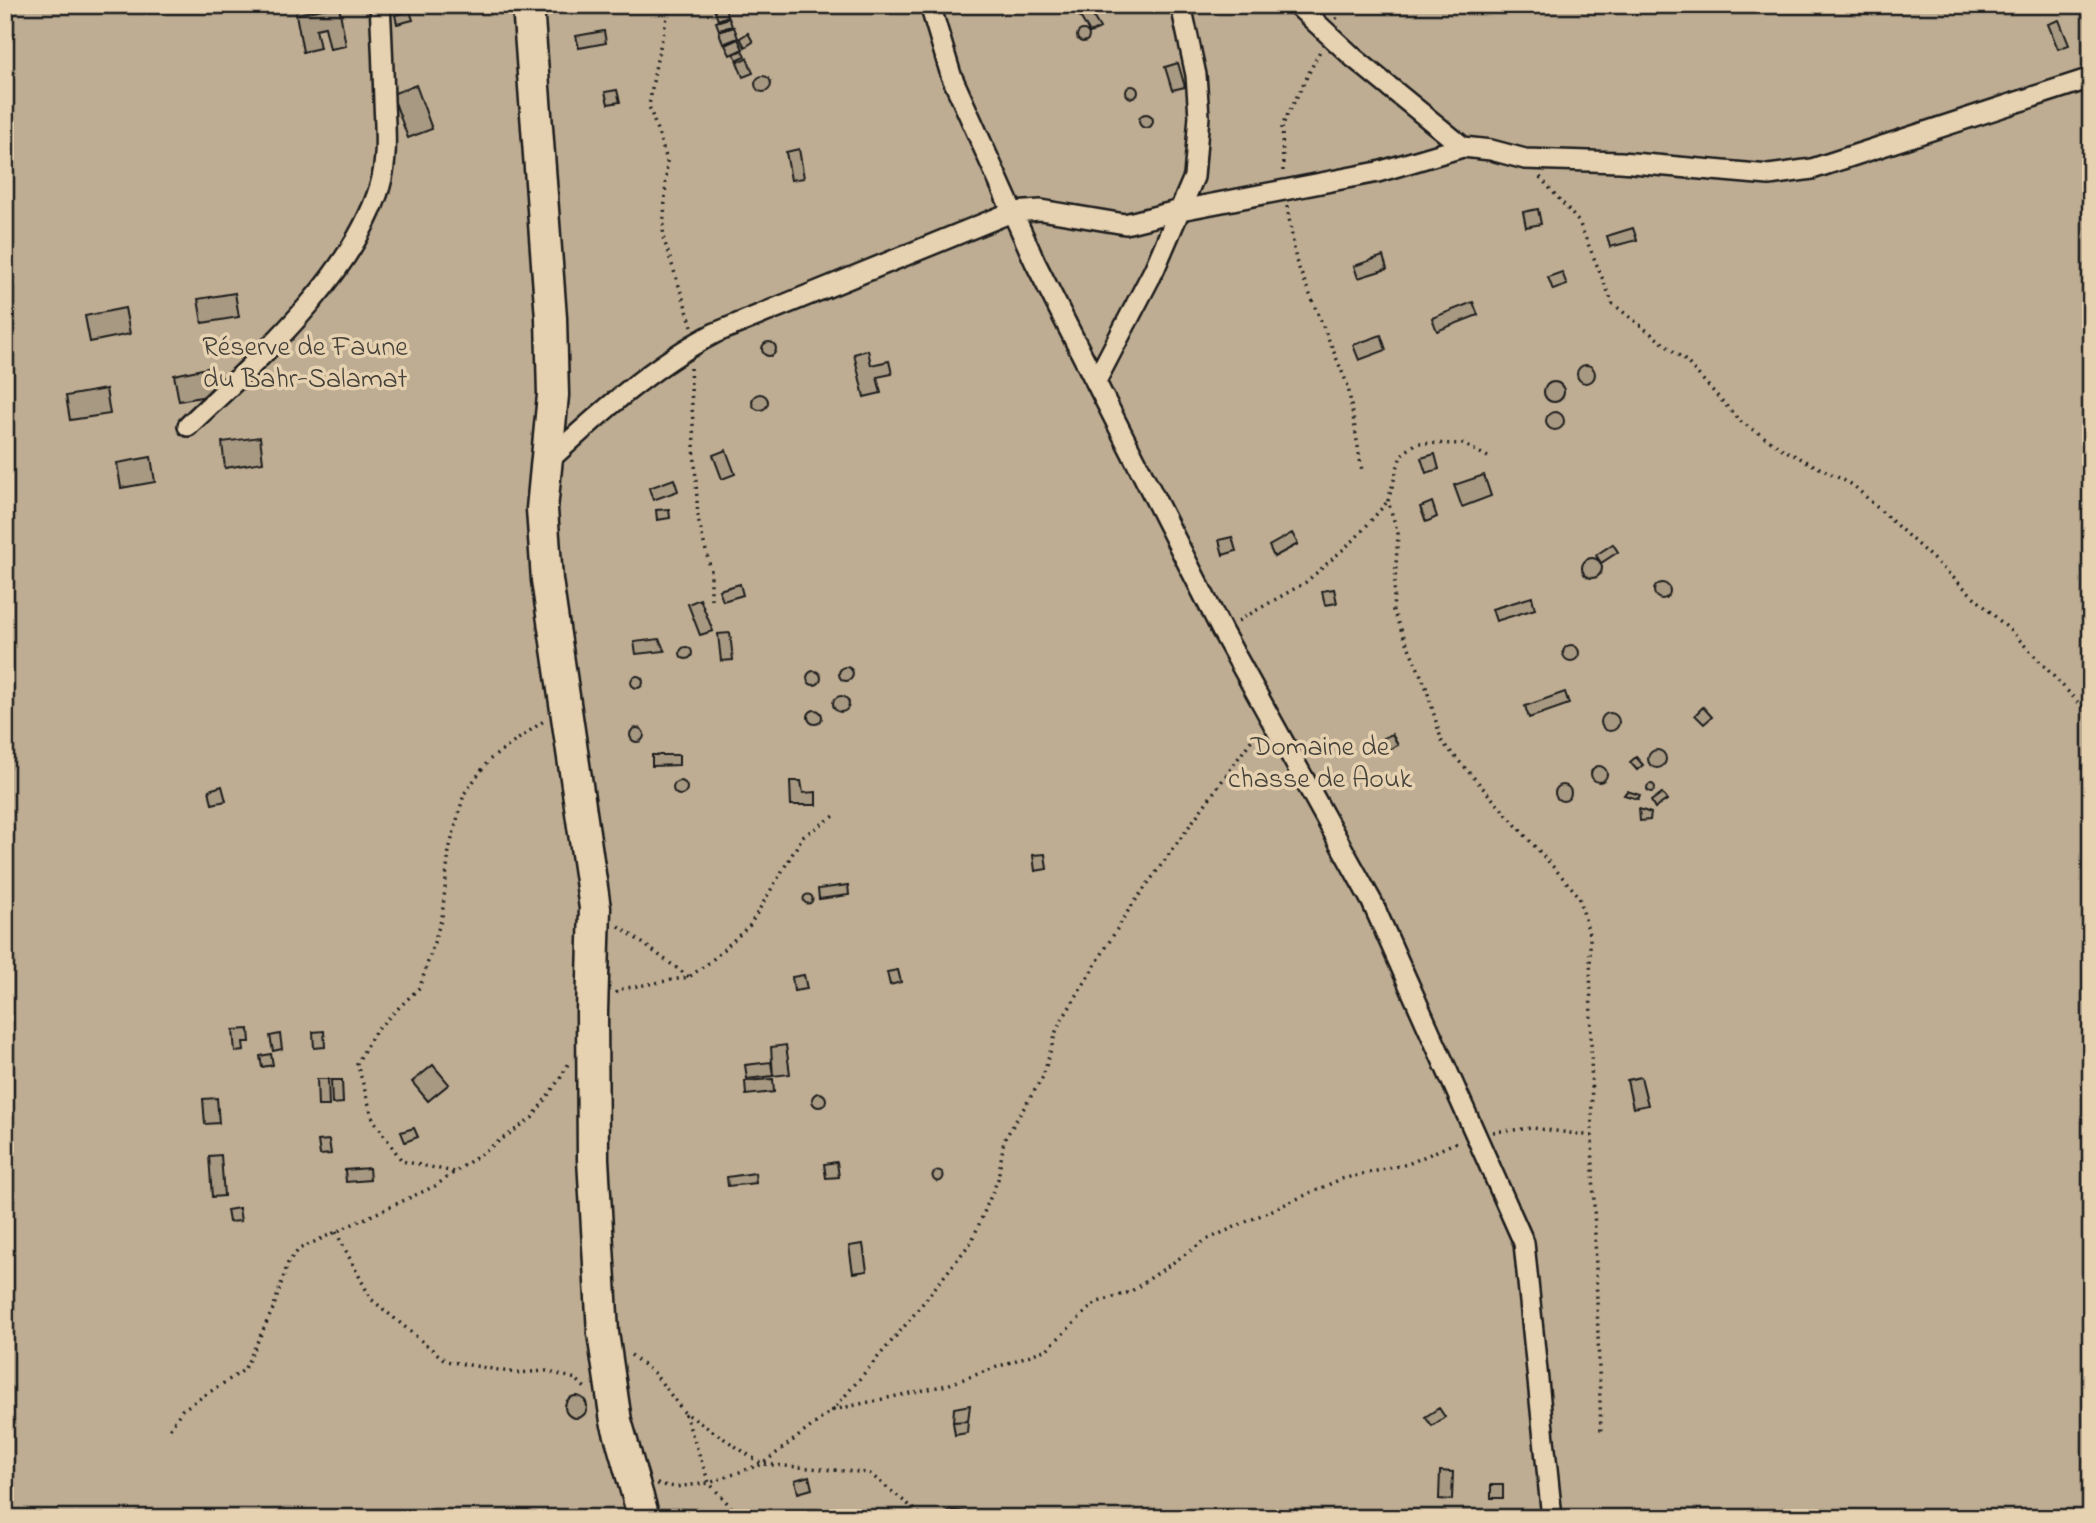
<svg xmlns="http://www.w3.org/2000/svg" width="2096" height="1523" viewBox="0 0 2096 1523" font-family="'Indie Flower',sans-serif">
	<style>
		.park { fill: #bead93; stroke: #6d6458; stroke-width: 2 }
		.building { fill: #a89982; stroke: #1c1c1c; stroke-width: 2 }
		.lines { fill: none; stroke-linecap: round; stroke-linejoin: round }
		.street-casing { stroke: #1c1c1c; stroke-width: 24 }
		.primary-casing { stroke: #1c1c1c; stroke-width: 35 }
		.path { stroke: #1c1c1c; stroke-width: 3.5; stroke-dasharray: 2 5; stroke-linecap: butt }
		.street { stroke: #e6d1b0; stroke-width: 19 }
		.primary { stroke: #e6d1b0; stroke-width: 30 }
		.labels { text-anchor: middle; stroke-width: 7; stroke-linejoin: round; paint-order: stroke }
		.park-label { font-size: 28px; fill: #44403a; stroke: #e6d1b0 }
	</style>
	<rect width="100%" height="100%" fill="#decaaa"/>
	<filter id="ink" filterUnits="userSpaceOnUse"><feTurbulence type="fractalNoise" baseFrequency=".0143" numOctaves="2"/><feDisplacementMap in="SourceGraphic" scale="14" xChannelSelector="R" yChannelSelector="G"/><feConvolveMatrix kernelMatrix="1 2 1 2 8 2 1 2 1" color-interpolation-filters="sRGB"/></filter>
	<g filter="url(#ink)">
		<path class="park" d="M5,5H2091V1518H5Z"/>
		<path class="building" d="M724,5L728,16L718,20L714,9Z
			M1084,5H1086L1100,28L1090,33L1076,10Z
			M339,6L346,46L330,49L325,27L316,29L320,48L303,52L296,14Z
			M410,11L413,20L397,24L395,15Z
			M729,18L732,26L719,30L716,22Z
			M2059,20L2069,45L2058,49L2048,24Z
			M734,27L738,38L723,44L719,32Z
			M1077 36a6 6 0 1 1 12 0a6 6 0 1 1-12 0Z
			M604,31L606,43L579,48L576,36Z
			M748,33L753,42L745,47L740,38Z
			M738,39L743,49L730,55L725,45Z
			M742,50L745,56L737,60L734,54Z
			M747,58L753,73L743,77L737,62Z
			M1178,63L1185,87L1172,90L1165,67Z
			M755 84a8 8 0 1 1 16 0a8 8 0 1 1-16 0Z
			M416,85L432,129L408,138L392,94Z
			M1126 92a6 6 0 1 1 12 0a6 6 0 1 1-12 0Z
			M617,90L620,102L608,104L605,92Z
			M1139 121a7 7 0 1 1 14 0a7 7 0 1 1-14 0Z
			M799,149L804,178L791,180L786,152Z
			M1538,209L1541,224L1526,227L1523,212Z
			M1633,228L1637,240L1610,247L1607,236Z
			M1383,256L1387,269L1358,278L1354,266Z
			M1562,272L1567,285L1553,290L1548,277Z
			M235,293L239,317L202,323L198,299Z
			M1473,302L1478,315L1437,331L1432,318Z
			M125,308L130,334L90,342L85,316Z
			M1381,335L1386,350L1359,360L1353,345Z
			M762 349a7 7 0 1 1 14 0a7 7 0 1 1-14 0Z
			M868,350L871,365L889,361L892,374L877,377L881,393L864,397L854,354Z
			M1577 374a9 9 0 1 1 18 0a9 9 0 1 1-18 0Z
			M212,367L218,394L179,401L174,375Z
			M1544 392a10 10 0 1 1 20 0a10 10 0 1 1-20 0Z
			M106,389L110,414L70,420L66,396Z
			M752 402a8 8 0 1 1 16 0a8 8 0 1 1-16 0Z
			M1546 421a9 9 0 1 1 18 0a9 9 0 1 1-18 0Z
			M260,437L263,462L225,468L222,442Z
			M726,450L735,474L722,479L713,455Z
			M1435,454L1439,469L1426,473L1421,458Z
			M151,457L155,482L121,488L117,463Z
			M1484,475L1491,496L1462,507L1454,485Z
			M674,479L678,491L653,500L649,488Z
			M1432,502L1437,517L1426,522L1420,507Z
			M669,509L670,518L657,520L656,510Z
			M1292,533L1298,544L1274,557L1269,546Z
			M1232,537L1236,551L1223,555L1219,540Z
			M1613,544L1618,552L1601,563L1596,555Z
			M1582 568a10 10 0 1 1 20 0a10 10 0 1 1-20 0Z
			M1654 591a8 8 0 1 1 16 0a8 8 0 1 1-16 0Z
			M740,584L743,595L723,601L719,590Z
			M1334,589L1337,603L1325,605L1322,591Z
			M1532,597L1535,609L1496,621L1492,609Z
			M700,599L713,631L700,635L688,604Z
			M730,633L733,660L721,661L718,634Z
			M659,639L665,651L636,654L634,642Z
			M1563 653a8 8 0 1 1 16 0a8 8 0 1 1-16 0Z
			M680 653a6 6 0 1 1 12 0a6 6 0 1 1-12 0Z
			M839 674a7 7 0 1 1 14 0a7 7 0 1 1-14 0Z
			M807 678a7 7 0 1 1 14 0a7 7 0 1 1-14 0Z
			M631 682a6 6 0 1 1 12 0a6 6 0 1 1-12 0Z
			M1565,692L1569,704L1529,718L1525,706Z
			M833 704a8 8 0 1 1 16 0a8 8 0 1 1-16 0Z
			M1703,707L1712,717L1704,724L1695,715Z
			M808 717a7 7 0 1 1 14 0a7 7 0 1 1-14 0Z
			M1601 722a9 9 0 1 1 18 0a9 9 0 1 1-18 0Z
			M630 735a7 7 0 1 1 14 0a7 7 0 1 1-14 0Z
			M1392,734L1398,745L1386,751L1381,739Z
			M1648 759a9 9 0 1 1 18 0a9 9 0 1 1-18 0Z
			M652,755H679V765L652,766Z
			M1636,757L1643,765L1637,770L1630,762Z
			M1591 774a8 8 0 1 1 16 0a8 8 0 1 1-16 0Z
			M673 788a7 7 0 1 1 14 0a7 7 0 1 1-14 0Z
			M790,781H801L803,793L816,792V805H791Z
			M1647 788a4 4 0 1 1 8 0a4 4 0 1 1-8 0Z
			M1555 793a8 8 0 1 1 16 0a8 8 0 1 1-16 0Z
			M222,786L226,801L212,804L209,790Z
			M1627,791L1640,795L1638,799L1624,795Z
			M1662,793L1667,800L1655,808L1651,801Z
			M1639,809L1651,813L1650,820L1640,821Z
			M1045,854L1047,869L1035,871L1033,855Z
			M848,885L849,895L819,899L818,889Z
			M803.5 899a4.5 4.5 0 1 1 9 0a4.5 4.5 0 1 1-9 0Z
			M898,970L901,982L890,985L887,972Z
			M804,975L807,989L794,991L792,977Z
			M249,1029L250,1042H243L244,1051L235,1052L233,1030Z
			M324,1031L325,1047L314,1048L313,1032Z
			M280,1034L282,1049L273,1051L270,1036Z
			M786,1045L790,1074L773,1076L771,1047Z
			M271,1054L273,1065L262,1067L260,1056Z
			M771,1062L773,1076L747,1079L745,1065Z
			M433,1065L449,1084L428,1101L412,1082Z
			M1641,1077L1648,1105L1633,1108L1627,1080Z
			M317,1079H328L329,1106H318Z
			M773,1079L774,1092L746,1095L745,1081Z
			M331,1080H342L343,1103L332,1104Z
			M812 1100a7 7 0 1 1 14 0a7 7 0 1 1-14 0Z
			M217,1098L219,1123L205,1124L203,1099Z
			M414,1128L418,1137L405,1142L401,1132Z
			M329,1140L331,1154L320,1155L318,1141Z
			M221,1155L224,1196L212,1197L209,1156Z
			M837,1162L839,1177L826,1178L824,1164Z
			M369,1168L370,1180L346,1182L345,1170Z
			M932.5 1176a5.5 5.5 0 1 1 11 0a5.5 5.5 0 1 1-11 0Z
			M755,1173L756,1183L728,1186L727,1177Z
			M239,1208L241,1221L229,1222L227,1210Z
			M863,1244L867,1271L853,1273L849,1246Z
			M565 1407a11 11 0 1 1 22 0a11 11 0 1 1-22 0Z
			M970,1405L968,1421L953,1422L954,1408Z
			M1439,1408L1445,1417L1432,1426L1425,1417Z
			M968,1421L967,1433L955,1435L953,1422Z
			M1440,1471L1453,1472L1452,1500L1439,1499Z
			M809,1476L812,1489L798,1493L795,1480Z
			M1491,1485H1503V1498H1491Z
			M948,1510L966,1512V1518H947Z"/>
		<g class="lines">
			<defs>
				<path id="street" d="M930,5L951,75L1035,262L1222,631L1372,902L1524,1243L1552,1518
					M1297,5L1354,58L1463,147
					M1096,381L1154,270L1194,177L1199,116L1196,75L1181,5
					M188,426C255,362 352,278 380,186C388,159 385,129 384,101C383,69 382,37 380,5
					M546,463C598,415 651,366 715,333L1012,212L1041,210L1125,224L1181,210L1378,172L1463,147L1491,150L1525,159L1621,162L1769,175L1812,169L2091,78"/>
				<path id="primary" d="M528,5L551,318L553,395L542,509L547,580L595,908L592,1012L593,1159L603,1333L616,1421L644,1518"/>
			</defs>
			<use href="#street" class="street-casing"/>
			<use href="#primary" class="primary-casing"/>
			<path class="path" d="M670,5L656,64L649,106L667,160L663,237L692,326
				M1336,19L1343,5
				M1283,171L1282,126L1320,51
				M1540,177L1579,222L1613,304L1686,361L1740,421L1784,450L1853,485L2013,633L2091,716
				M1287,206L1296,261L1348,386L1362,471
				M690,368L698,519L711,571V602
				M1488,457L1463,444L1417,443L1401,455L1388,501L1398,534L1393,611L1426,687L1442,742L1579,896L1590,938L1592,1136L1601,1435
				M1238,621L1306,582L1354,540L1388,501
				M619,926L689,977
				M616,993L621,989L689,977L711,961L750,925L803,836L836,815
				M1493,1132L1533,1128L1592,1136
				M454,1172L402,1161L373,1119L357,1063L376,1030L420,987L442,917L449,850L464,794L489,760L545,720
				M336,1232L371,1299L446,1361L516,1373L546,1371L576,1379L586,1389
				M631,1355L654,1373L684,1412L762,1464L869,1473L925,1518
				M833,1410L947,1385L1047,1349L1095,1303L1130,1292L1206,1240L1341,1179L1408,1164L1459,1141
				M685,1414L709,1483L741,1518
				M170,1428L182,1410L244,1370L273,1309L288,1263L299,1249L435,1186L532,1118L561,1077L568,1064
				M657,1484L675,1487L709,1483L762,1464L833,1410L908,1322L972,1241L998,1179L1004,1140L1043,1077L1057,1028L1128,911L1258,731"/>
			<use href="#street" class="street"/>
			<use href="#primary" class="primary"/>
		</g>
	</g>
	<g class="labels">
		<g class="park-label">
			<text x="305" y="355">Réserve de Faune<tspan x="305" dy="32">du Bahr-Salamat</tspan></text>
			<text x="1320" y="755">Domaine de<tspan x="1320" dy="32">chasse de Aouk</tspan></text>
		</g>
	</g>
	<rect width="2096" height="1523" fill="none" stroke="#e6d1b0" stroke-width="28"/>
	<rect x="14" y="14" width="2068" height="1495" fill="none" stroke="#1c1c1c" stroke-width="2.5" filter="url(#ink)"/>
</svg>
